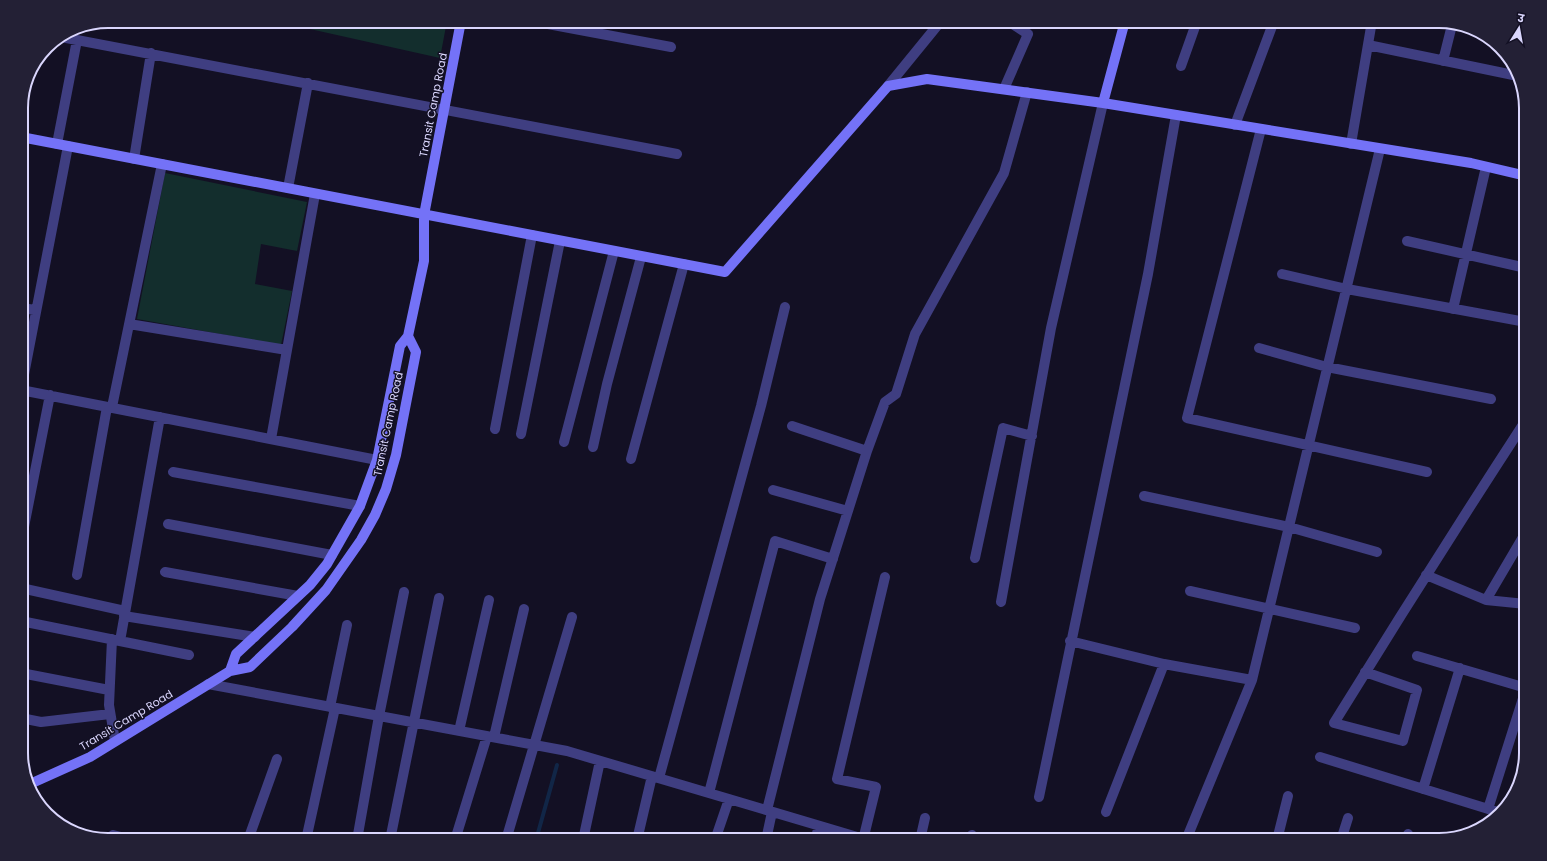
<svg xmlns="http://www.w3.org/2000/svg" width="1547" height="861" viewBox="0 0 1547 861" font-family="Poppins,'Noto Sans Devanagari',sans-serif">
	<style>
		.green { fill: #132e2d }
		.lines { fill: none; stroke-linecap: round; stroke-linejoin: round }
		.stream { stroke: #112647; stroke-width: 4 }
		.street { stroke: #3f3e81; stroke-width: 10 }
		.secondary { stroke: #7472f7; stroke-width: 10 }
		.labels { text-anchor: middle; stroke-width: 3; stroke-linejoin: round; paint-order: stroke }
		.street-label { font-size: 11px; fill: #dad6fd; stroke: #131024 }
		.rim { fill: none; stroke: #dad6fd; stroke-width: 2 }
	</style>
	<rect width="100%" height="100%" fill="#131024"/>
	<path class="green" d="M293,21H447L440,58L292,25Z
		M165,173L307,202L297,251L261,244L255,284L292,291L281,345L137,319Z"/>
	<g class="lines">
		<path class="stream" d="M536,840L557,765"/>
		<path class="street" d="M532,21L671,47
			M61,37L677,154
			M1368,45L1518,76
			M1443,61L1452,25
			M1181,66L1197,21
			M888,86L941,21
			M1004,89L1028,34L1008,21
			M1235,125L1274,21
			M1261,129L1187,418L1427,472
			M57,144L77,40
			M1351,144L1372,21
			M134,159L151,53
			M288,188L308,83
			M1407,241L1526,268
			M1282,274L1347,289L1526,322
			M21,308L36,310
			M1453,309L1486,167
			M129,324L287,350
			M1259,348L1327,367L1491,399
			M21,390L377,460
			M21,390L68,146
			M112,407L162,164
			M792,426L867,451
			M495,429L532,235
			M521,434L560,241
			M271,439L315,194
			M564,442L614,251
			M593,447L607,384L641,257
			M631,459L684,264
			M173,472L360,506
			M773,490L848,511
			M1144,496L1289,527L1377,552
			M168,524L332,555
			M21,542L50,395
			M975,558L1003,428L1032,436
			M165,572L298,596
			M77,575L107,407
			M1426,575L1486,600L1526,604
			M21,588L125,611
			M1190,591L1355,628
			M1486,600L1526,532
			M1001,602L1051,328L1103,103
			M124,616L255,637
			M21,621L189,655
			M112,639L109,705L115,741
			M120,641L160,417
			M1070,641L1164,664L1252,680
			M1417,656L1526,688
			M1365,672L1417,690L1403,741L1334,723C1397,621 1461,520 1526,420
			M21,673L109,690
			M208,684L567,751L864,839
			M330,707L347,625
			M21,718L41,722L110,714
			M459,731L489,600
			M494,737L524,609
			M1320,757L1498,812
			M659,778L761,406L785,307
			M1423,789L1460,668
			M709,793L775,541L833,559
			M1039,797L1148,274L1176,115
			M1488,809L1526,689
			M767,810L820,599L867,451L885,402L896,394L915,334L1004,173L1027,92
			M1106,812L1164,664
			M113,835L133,840
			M248,840L277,759
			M306,840L335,708
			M357,840L379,716L404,592
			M390,840L439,598
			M455,840L487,736
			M506,840L572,617
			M583,840L600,761
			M637,840L652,776
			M715,840L729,799
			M766,840L772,812
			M815,840L819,826
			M863,840L876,787L837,779L885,577
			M920,840L925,818
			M971,840L972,835
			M1186,840L1252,680L1380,149
			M1277,840L1288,796
			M1341,840L1348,818
			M1407,840L1408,834"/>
		<path class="secondary" d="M1103,103L1125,21
			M21,137L725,272L888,86L927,79L1103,103L1471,163L1526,176
			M230,671L236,654L310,585L327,564L360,506L377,460L400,346L408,336L424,261V215L461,21
			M30,784L90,757L230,671L250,667L292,627L326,590L361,540L375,515L386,489L396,455L416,352L408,336"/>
	</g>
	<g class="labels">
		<g class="street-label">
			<text transform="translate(433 105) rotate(-79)" y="4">Transit Camp Road</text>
			<text transform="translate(388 424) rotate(-78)" y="4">Transit Camp Road</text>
			<text transform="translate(126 720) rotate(-31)" y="4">Transit Camp Road</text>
		</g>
	</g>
	<path d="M0 0H1547V861H0ZM108 28H1439A80 80 0 0 1 1519 108V753A80 80 0 0 1 1439 833H108A80 80 0 0 1 28 753V108A80 80 0 0 1 108 28Z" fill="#232035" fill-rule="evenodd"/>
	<path class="rim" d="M108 28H1439A80 80 0 0 1 1519 108V753A80 80 0 0 1 1439 833H108A80 80 0 0 1 28 753V108A80 80 0 0 1 108 28Z"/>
	<g transform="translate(1519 28) rotate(11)" stroke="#131024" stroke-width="3" paint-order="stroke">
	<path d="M0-3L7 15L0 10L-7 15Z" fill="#dad6fd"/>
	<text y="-6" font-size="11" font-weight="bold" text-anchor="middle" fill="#dad6fd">उ</text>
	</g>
</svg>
